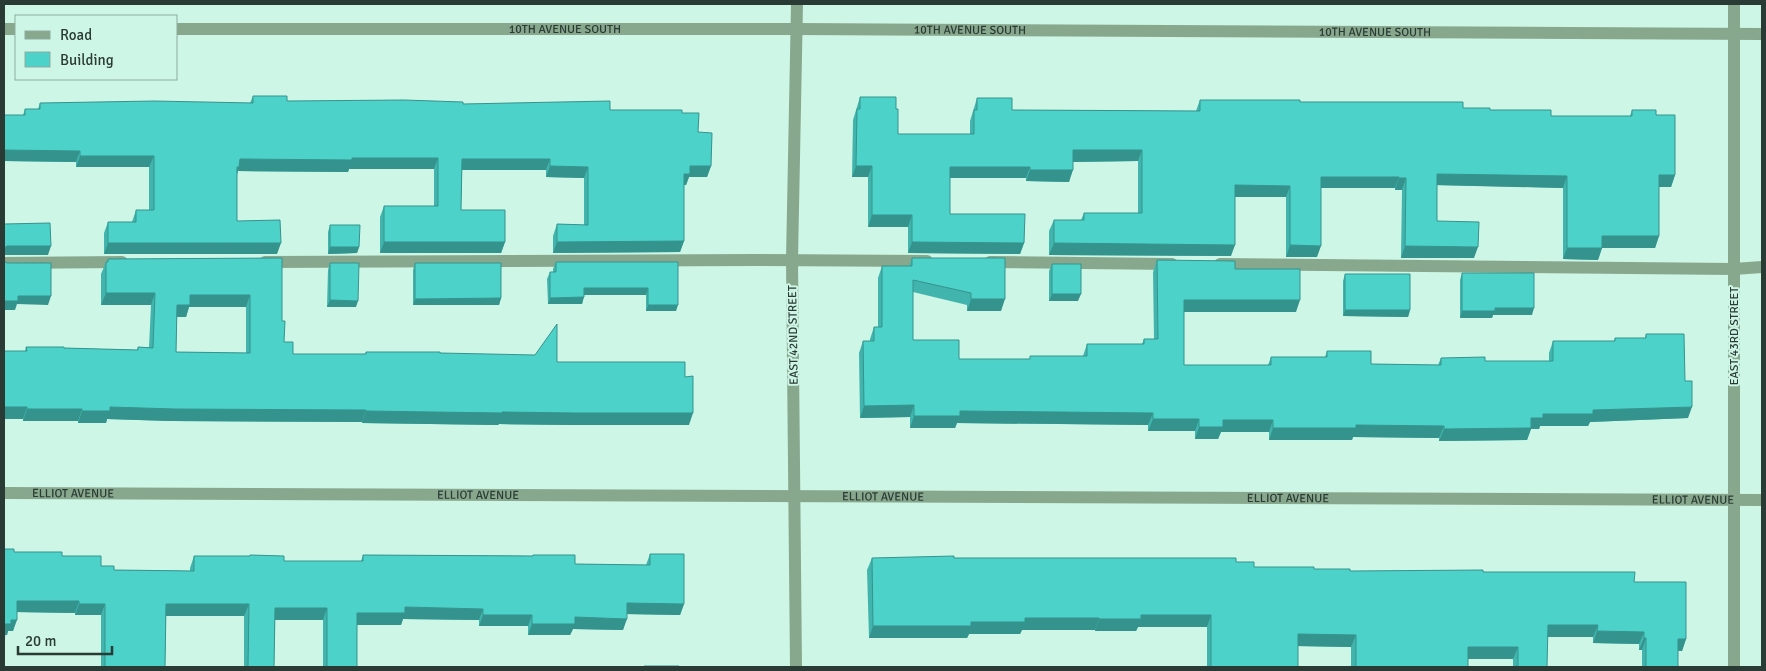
<svg xmlns="http://www.w3.org/2000/svg" width="1766" height="671" viewBox="0 0 1766 671" font-family="Signika,sans-serif">
	<style>
		.lines { fill: none; stroke-linecap: round; stroke-linejoin: round }
		.service { stroke: #88a88d; stroke-width: 12 }
		.minor { stroke: #88a88d; stroke-width: 12 }
		.tertiary { stroke: #88a88d; stroke-width: 12 }
		.wall { fill: #41b5ad; fill-rule: evenodd }
		.shaded-wall { fill: #35938d }
		.building { fill: #4cd2c9; stroke: #35938d; fill-rule: evenodd }
		.labels { text-anchor: middle; stroke-width: 4; stroke-linejoin: round; paint-order: stroke }
		.street-label { font-size: 12px; fill: #2a3a34; stroke: #cef6e6 }
	</style>
	<rect width="100%" height="100%" fill="#cef6e6"/>
	<g class="lines">
		<path class="service" d="M265,262L757,260L927,261
			M990,262L1172,264
			M4,263L122,262
			M1220,264L1734,269L1762,267"/>
		<g class="minor">
			<path d="M4,29H16"/>
			<path id="s1" d="M176,29H797L1762,34"/>
			<path id="s2" d="M4,493L1762,500"/>
			<path d="M1734,667V4"/>
		</g>
		<path class="tertiary" d="M796,667L792,260L797,4"/>
	</g>
	<path class="wall" d="M253,96L287,101L463,104L682,113L698,132L711,166L707,177H689L686,185H684V241L680,252L553,253V236L557,224L584,225V178L546,177V170H462L461,210L505,242L501,253H380V217L384,206H434V169H349L348,172L238,171L237,175V221L277,254H104V233L108,222H132L136,210H149V167H76V162L4,161V115H23L25,109H38L40,103H250Z
		M860,97L896,109L898,134H970V121L977,98L1012,110L1196,111L1200,100L1300,102L1463,108L1551,116H1630L1632,110L1656,115L1675,175L1671,187H1659V236L1655,248H1602L1598,260L1563,259V188L1437,185V221L1474,258H1401L1402,190H1395V188H1321L1317,257H1286V197H1235L1231,256L1049,255V231L1054,220H1081L1084,213H1138V161L1073,162L1069,182L1026,181V178H950V214L1024,243L1020,254L908,253V227H868V177H852L853,120Z
		M330,225L359,247L357,253L328,254V232Z
		M282,258V321L284,342L293,354H365L366,352L440,353L557,362L685,377L689,425H569L499,424L498,425L362,423V422L170,421L107,419L106,423H78V421H23V419H4V351H25L26,347L137,350L138,347H149L151,305H101V274L106,262H107L108,259ZM189,307H246V353L176,352L177,317H186Z
		M912,258H1005L1001,311H967V305L913,292V340L959,359H1030V356H1083L1087,344H1142L1144,339H1154L1153,272L1157,260L1235,269L1296,312H1184V365H1268L1271,357H1325L1327,351L1371,364L1438,365L1441,358L1485,361H1549V353L1553,341H1614L1615,338H1645L1646,334L1685,381L1688,418L1590,422L1588,426H1540L1539,429H1531L1527,440L1439,441V438L1353,437L1352,440H1269V432H1221L1218,439H1195V431H1148V425L957,423L955,428H910V417L860,418L859,353L863,341H870V339L874,327H878V278L882,266H909Z
		M556,262H678L676,311H646V295H584L582,304H548L547,279L550,272H553V269Z
		M330,263L356,307H327L328,270Z
		M415,263L501,298L499,305H413V270Z
		M1052,264L1078,301H1049V271Z
		M1462,273L1532,315H1493L1492,318H1460V280Z
		M1345,274L1410,310L1408,317L1343,316V281Z
		M4,549L14,552L62,556L114,570L190,571V568L194,556L284,561H361L363,555L532,556L533,555L575,564L646,565L650,554L684,604L680,615L627,614L623,630L573,629L570,635H528V626H479V620L403,619L401,625H357V667H323V620H275L274,667H244V616H166L165,667H101V615H75V613L17,612L13,631H8L7,635H4Z
		M872,558H954L1236,562L1254,567L1314,569L1350,571L1483,572L1634,582L1686,639L1682,651H1678V667H1642V650H1639V644L1593,643V637H1547V667H1513V659H1468V667H1351V647L1298,646V667H1207V627H1138L1136,631H1095V630H1022L1020,634H969L967,638H869L867,570Z"/>
	<path class="shaded-wall" d="M4,150L80,151L76,162L4,161Z
		M1073,150H1142L1138,161L1069,162Z
		M80,156H154L149,167H76Z
		M352,158H438L434,169H349L348,172L238,171L235,179H233L240,159Z
		M462,159H550L546,170H458Z
		M550,166L588,167L584,178L546,177Z
		M690,166H711L707,177H689L686,185H680L684,174Z
		M856,166H872L868,177H852Z
		M950,167H1030L1026,178H946Z
		M1030,170H1073L1069,182L1026,181Z
		M1437,174L1567,176L1563,188L1433,185Z
		M1659,175H1675L1671,187H1655Z
		M1321,177H1399L1395,188H1317Z
		M1399,178H1406L1402,190H1395Z
		M1235,185L1290,186L1286,197H1231Z
		M872,215H912L908,227H868Z
		M1602,236H1659L1655,248H1598Z
		M684,241L680,252L553,253L557,242Z
		M384,242H505L501,253H380Z
		M912,242L1024,243L1020,254L908,253Z
		M108,243H281L277,254H104Z
		M1054,243L1235,245L1231,256L1049,255Z
		M1290,245L1321,246L1317,257H1286Z
		M7,246H51L48,255H4V248Z
		M1405,246L1478,247L1474,258H1401Z
		M330,247H359L357,253L328,254Z
		M1567,248H1602L1598,260L1563,259Z
		M584,288H648L646,295H582Z
		M106,293H155L151,305H101Z
		M1052,294H1081L1078,301H1049Z
		M190,295H250L246,307H189L186,317H173L177,305Z
		M18,296H51L48,305L17,304L15,310H4V301Z
		M584,297L582,304H548L550,298Z
		M501,298L499,305H413L415,299Z
		M971,299H1005L1001,311H967Z
		M330,300L358,301L356,307H327Z
		M1184,300H1300L1296,312H1179Z
		M648,305H678L676,311H646Z
		M1495,308H1534L1532,315H1493L1492,318H1460L1462,311Z
		M1345,310H1410L1408,317L1343,316Z
		M914,405L910,417L860,418L864,406Z
		M4,407H27L23,419H4Z
		M110,407L366,410L362,422L170,421L107,419L106,423H78L82,411Z
		M1692,407L1688,418L1590,422L1588,426H1540L1539,429H1531L1527,440L1439,441L1444,429L1531,418L1543,414L1593,410Z
		M27,409H82L78,421H23Z
		M366,411L502,412L693,413L689,425H569L499,424L498,425L362,423Z
		M960,411L1153,413L1148,425L957,423L955,428H910L914,416Z
		M1153,419H1199L1195,431H1148Z
		M1223,420H1273L1269,432H1221L1218,439H1195L1199,427Z
		M1356,425L1444,426L1439,438L1353,437L1352,440H1269L1273,428Z
		M17,601H79L75,613L13,612Z
		M627,603L684,604L680,615L623,614Z
		M79,604H105L101,615H75Z
		M166,604H249L244,616H162Z
		M405,607L483,609L479,620L403,619L401,625H353L357,613Z
		M275,608H327L323,620H271Z
		M483,615H532L528,626H479Z
		M1141,615H1211L1207,627H1138L1136,631H1095L1099,619Z
		M575,617L627,619L623,630L573,629L570,635H528L532,624Z
		M1025,618H1099L1095,630H1022L1020,634H969L967,638H869L873,626L971,622Z
		M11,620H17L13,631H8L7,635H4L5,624Z
		M1548,625H1598L1593,637H1543Z
		M1597,631L1644,632L1639,644L1593,643Z
		M1298,634L1356,635L1351,647L1293,646Z
		M1644,638H1646L1642,650H1639Z
		M1678,639H1686L1682,651L1674,650Z
		M1468,647H1518L1513,659H1464Z"/>
	<path class="building" d="M253,96H287V101L404,100L463,102V104L610,101V110H682V113H699L698,132L712,133L711,166H690V174H684V241L557,242V224L588,225V167L550,166V159H462L461,210H505V242H384V206H438V158H352V160L240,159L239,167H237V221L280,220L281,243H108V222H136V210H154V156H80V151L4,150V115H25V109H40V103L154,101L253,103Z
		M860,97H896V109H898V134H974V110H977V98H1012V110H1015L1200,111V100H1300V102H1463V108H1490V110H1551V116H1632V110H1656V115H1675V175H1659V236H1602V248H1567V176L1437,174V221L1479,222L1478,247L1405,246L1406,178H1399V177H1321V246L1290,245V186L1235,185V245L1054,243V220H1084V213H1142V150H1073V170H1030V167H950V214H1025L1024,243L912,242V215H872V166H856L857,109H860Z
		M50,223L51,246H7L4,248V224Z
		M330,225H360L359,247H330Z
		M282,258V321H285L284,342H293V354H366V352H440V353L535,355L557,324V362H685V377L693,376V413H574L502,412V413L366,411V410L175,409L110,407V411H82V409H27V407H4V351H27L26,347H64V348L138,350V347L153,348L155,293H106V262H108V259ZM190,295H250V353L176,352L177,305H190Z
		M912,258H1005V299H971V293L913,280V340H959V359H1030V356H1087V344H1144V339H1158L1157,260L1235,261V269H1300V300H1184V365H1271V357H1327V351H1371V364L1441,365V358L1485,357V361H1553V341H1615V338H1646V334H1684L1685,381H1692V407L1593,410V414H1543V418H1531V428L1444,429V426L1356,425V428H1273V420H1223V427H1199V419H1153V413L960,411V416H914V405L864,406L863,341H874V327H882V266H912Z
		M4,261L7,263H51V296H18V301H4Z
		M556,262H678V305H648V288H584V297L550,298V272H556Z
		M330,263H359L358,301L330,300Z
		M415,263H501V298L415,299Z
		M1052,264H1081V294H1052Z
		M1462,273H1534V308H1495V311H1462Z
		M1345,274H1410V310H1345Z
		M4,549H14V552H62V556H101V566H114V570L194,571V556H250V555L284,556V561H363V555L533,556V555H575V564L650,565V554H684V604L627,603V619L575,617V624H532V615H483V609L405,607V613H357V667H327V608H275L274,667H248L249,604H166L165,667H105V604H79V601H17V620H11V624H5L4,655Z
		M954,556V558H1236V562H1254V567H1314V569H1350V571L1483,570V572H1635L1634,582H1686V639H1678V667H1646V638H1644V632L1597,631L1598,625H1548L1547,667H1518V647H1468V667H1356V635L1298,634V667H1211V615H1141V619H1099V618H1025V622H971V626H873L872,558Z
		M644,666H679V667H644Z"/>
	<g class="labels">
		<g class="street-label">
			<text dy="4" stroke="none"><textPath href="#s1" startOffset="389">10TH AVENUE SOUTH</textPath></text>
			<text dy="4" stroke="none"><textPath href="#s1" startOffset="794">10TH AVENUE SOUTH</textPath></text>
			<text dy="4" stroke="none"><textPath href="#s1" startOffset="1199">10TH AVENUE SOUTH</textPath></text>
			<text transform="translate(793 335) rotate(-91)" y="4">EAST 42ND STREET</text>
			<text transform="translate(1734 336) rotate(-90)" y="4">EAST 43RD STREET</text>
			<text dy="4" stroke="none"><textPath href="#s2" startOffset="69">ELLIOT AVENUE</textPath></text>
			<text dy="4" stroke="none"><textPath href="#s2" startOffset="474">ELLIOT AVENUE</textPath></text>
			<text dy="4" stroke="none"><textPath href="#s2" startOffset="879">ELLIOT AVENUE</textPath></text>
			<text dy="4" stroke="none"><textPath href="#s2" startOffset="1284">ELLIOT AVENUE</textPath></text>
			<text dy="4" stroke="none"><textPath href="#s2" startOffset="1689">ELLIOT AVENUE</textPath></text>
		</g>
	</g>
	<rect width="1766" height="671" fill="none" stroke="#2a3a34" stroke-width="10"/>
	<rect x="15" y="15" width="162" height="65" fill="#cef6e6" stroke="#8cab9f"/>
	<rect x="25" y="31" width="25" height="8" fill="#88a88d" stroke="#8cab9f"/>
	<text x="60" y="40" font-size="15" fill="#2a3a34">Road</text>
	<rect x="25" y="52" width="25" height="15" fill="#4cd2c9" stroke="#8cab9f"/>
	<text x="60" y="65" font-size="15" fill="#2a3a34">Building</text>
	<path d="M18 646v8h94v-8" fill="none" stroke="#2a3a34" stroke-width="2.5"/>
	<text x="25" y="646" font-size="15" fill="#2a3a34" stroke="#cef6e6" stroke-width="4" paint-order="stroke">20 m</text>
</svg>
